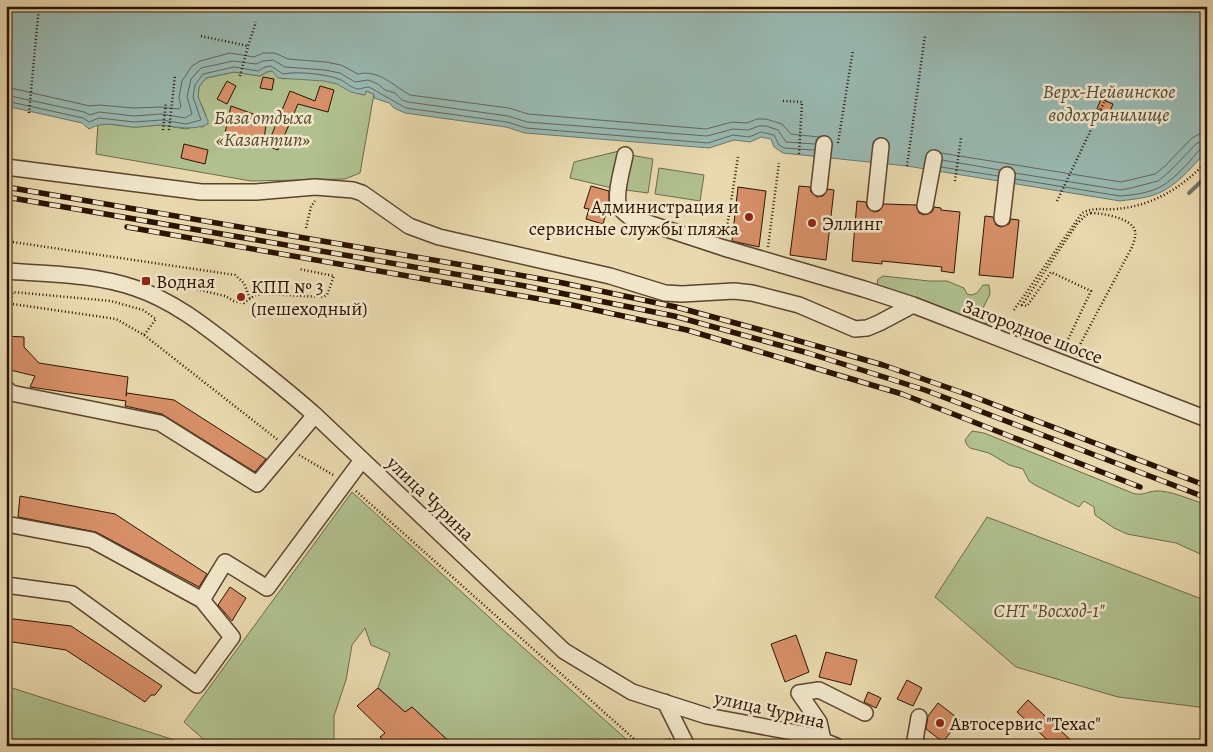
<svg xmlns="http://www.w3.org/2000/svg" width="1213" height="752" viewBox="0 0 1213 752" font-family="Alegreya,serif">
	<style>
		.green { fill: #b0c08f; stroke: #6e6a48 }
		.water { fill: #99b9b2; stroke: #6d776b }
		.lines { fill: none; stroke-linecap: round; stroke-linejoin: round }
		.shore { stroke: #62665a; stroke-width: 1 }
		.stream { stroke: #6d776b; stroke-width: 4 }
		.building { fill: #d89068; stroke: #2c1301 }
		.minor-casing { stroke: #5b442c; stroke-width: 18 }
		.path { stroke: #2c1301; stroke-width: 2.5; stroke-dasharray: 1 2.5; stroke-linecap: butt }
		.minor { stroke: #f1e6ca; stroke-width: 15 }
		.rail-casing { stroke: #2c1301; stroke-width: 5.5 }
		.rail { stroke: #f1e6ca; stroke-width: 4; stroke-dasharray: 11; stroke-linecap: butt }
		.poi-dot { fill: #8f2418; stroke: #f1e6ca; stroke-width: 2 }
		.labels { text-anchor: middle; stroke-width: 5; stroke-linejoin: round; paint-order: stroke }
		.park-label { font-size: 19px; font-style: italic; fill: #54472c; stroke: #f1e6ca }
		.poi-label { font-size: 19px; fill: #2c1301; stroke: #f1e6ca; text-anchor: start }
		.street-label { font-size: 19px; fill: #2c1301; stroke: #f1e6ca }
		.water-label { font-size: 20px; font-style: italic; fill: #524d3f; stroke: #f1e6ca }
	</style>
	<rect width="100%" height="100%" fill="#e9d9ae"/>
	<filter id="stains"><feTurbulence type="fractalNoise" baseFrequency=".004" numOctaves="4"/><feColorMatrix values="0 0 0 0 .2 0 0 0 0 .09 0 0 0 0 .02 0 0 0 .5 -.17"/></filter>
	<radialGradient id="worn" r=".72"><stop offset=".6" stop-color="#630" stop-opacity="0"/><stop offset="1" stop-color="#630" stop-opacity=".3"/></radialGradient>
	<path class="green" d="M272,71L283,79C295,76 327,79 339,84C350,90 351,92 364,95L366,91L374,94L360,173L345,179L251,181L96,154L98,123L134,127L161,125L186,129L195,126L203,127L206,115L198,97L199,87L206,78L234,72L260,76L267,72Z
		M619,151L612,188L570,178L574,162Z
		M631,155L653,159L648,193L626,190Z
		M659,168L704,175L700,201L655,194Z
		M883,276L929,281H947L964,288L967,294L972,295L977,293L983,285H989L990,294L980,314L992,319L989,323L985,324L915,297L879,287L877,284L878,279Z
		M972,431L984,433L1135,494C1144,495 1147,492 1155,491C1171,490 1190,500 1205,504L1207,506V557L1176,543L1127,534L1114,528L1095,515L1094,507L1084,501L1079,507L1035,485L1029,481L1023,469L1009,465L989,453L970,448L967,445L965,440Z
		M352,492L500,627L634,746H454L412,707L405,712L378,688L390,653L371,645L365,628L352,645L346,680L334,716V741L337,746H211L184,722Z
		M987,517L1207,601V708L1118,697L1016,667L935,597Z
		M6,686L190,745L191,746H6Z"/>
	<path class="water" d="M6,6H1207V150C1195,164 1180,182 1163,191C1151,198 1134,199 1120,201L907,166L783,153L774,147L771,139L761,137L750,142L734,140L709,148L525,133L506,127L405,113L394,108L389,103L374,98V94L366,91L365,95L351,92L337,84L324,81L278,78L272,71L267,72L260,76L234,72L206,78L199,87L198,97L208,121V124C192,131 178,127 162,125C152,125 141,128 131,127C116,125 103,121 89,129L82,123L6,106Z"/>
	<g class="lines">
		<path class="shore" d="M6,87L90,106L99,105L134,108L161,107L179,109L181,107L179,97L182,81L192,66L200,61L230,53L254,57L263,53H275L288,59L326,62L341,65L358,74C378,69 394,86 410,95L509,108L528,114L706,129L732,122L747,123L757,119H766L782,124L791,134L819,137
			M6,95L84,112L90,115L99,112L134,116L161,114L185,118L192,114L187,97L191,79L201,68L233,61L256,64L263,61L273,60L285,67L325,70L340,73L355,82L368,80L378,84L385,90L395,93L402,100L408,102L508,116L527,122L707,136L733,129L748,130L759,126H766L778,130L786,142L815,144
			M6,101L83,118L89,122L99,118L134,122L162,120L186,124L201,120L193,97L195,85L203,74L234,67L258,71L265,67L271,66L283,74C297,71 328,74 341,80C347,83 351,88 358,89C362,89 364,87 369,87L406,108L507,122L526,128L708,143L733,135L749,137L761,132L774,135L779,145L784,148L814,150
			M941,153L1121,182L1155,174L1164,167L1192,138L1199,134L1207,133
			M942,160L1000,170
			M941,167L998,176
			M1015,173L1102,187L1120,190L1131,188L1158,181L1169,172L1197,143L1207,140
			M1015,179L1120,196C1133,195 1150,193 1162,186C1177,177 1190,161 1201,148L1207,147"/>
		<path class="stream" d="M1189,193L1207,176"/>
	</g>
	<path class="building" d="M263,77L274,79L272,90L260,88Z
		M227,81L236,86L227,104L217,99Z
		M320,86L334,90L328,112L298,104L278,150L267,146L290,91L315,101Z
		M1101,99L1113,104L1109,114L1097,109Z
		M231,106L267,119L263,145L225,133Z
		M184,144L208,150L205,164L181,158Z
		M591,186L609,191V204L603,224L586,219L589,209L584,208Z
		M799,186L810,187L811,192L817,197L823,196L828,189L834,190L826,260L790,255Z
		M738,187L766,191L759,247L732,241Z
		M857,201L866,202L867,207L874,212L879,211L884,204L916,205L919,213L924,215L932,212L934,207L941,208V210L960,212L954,273L941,271L942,267L882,261V264L852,261Z
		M985,216L993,217L996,225L1001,227L1009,224L1011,219L1019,220L1013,278L979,275Z
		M6,336L24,337V347L39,363L128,377L126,396L127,393L174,400L266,459L255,472L162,414L125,406L126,401L30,387L35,376L6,369Z
		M20,496L115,514L207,574L199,587L96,532L18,517Z
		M230,587L246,598L232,621L218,605Z
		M6,618L71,626L162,686L155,695H151L145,702L66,650L6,641Z
		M796,635L809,672L785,682L771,644Z
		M826,652L857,660L851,685L819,677Z
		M907,680L922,688L913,706L897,699Z
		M378,688L405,712L412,707L454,746H389L380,737L385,733L357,706Z
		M868,692L881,698L876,708L864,702Z
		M1028,700L1077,746H1054L1017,712Z
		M938,703L960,720L943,742L926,729L928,716Z"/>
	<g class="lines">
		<defs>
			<path id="minor" d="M625,155C623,167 614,195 619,206C621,211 626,214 630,217L724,248L864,289L913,305L1207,419
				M6,167L201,192H256L315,187L353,190L362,193L409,226L439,237L610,276L665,293L682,294L734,291L752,293L799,305L855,329L867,328L879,323L913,305
				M819,188L824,144
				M875,203L881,146
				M925,206L934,158
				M1002,218L1007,175
				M6,271C49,274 94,274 135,288C174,301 206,327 238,352C265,373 290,393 315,415L564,651L632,692L707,716L808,735L836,746
				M6,388L11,393L160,423L257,484L315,415
				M6,524L92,540L202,600L225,562L267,588L362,460
				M6,585L72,594L197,685L232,637L202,600
				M665,702L687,746
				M919,717L915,740L919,746
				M823,740L819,722L799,693L819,690L865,713"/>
		</defs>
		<use href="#minor" class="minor-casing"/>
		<path class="path" d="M201,36L248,46
			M240,76L248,46L256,22
			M783,101L802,102L799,154
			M29,113L39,6
			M163,130L166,102
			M169,130L175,75
			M838,143L853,50
			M907,166L925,35
			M955,181L961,138
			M1057,201L1109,92
			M1091,213C1102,213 1132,218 1135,231C1136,236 1134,242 1132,247L1075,354L1064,348L1091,291L1051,272L1027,306L1022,305L1077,224L1086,215Z
			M306,228L311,207L315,201
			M726,234L738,157
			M6,241L235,275L244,283L250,299
			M768,247L779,163
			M160,283L162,281L225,296L234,301L244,303L255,295L265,294L323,297L327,295L334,276L299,269
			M6,303L116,319L144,335L278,440
			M10,304L13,292L111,301L143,310L156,319L144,335
			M1014,310L1082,213C1093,207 1104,210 1116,209C1153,206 1183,187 1207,161
			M299,455L335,476
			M356,491L642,746
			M700,741L724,746
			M642,746L670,739"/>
		<use href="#minor" class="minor"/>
		<defs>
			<path id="rail" d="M6,187L480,268L563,283L676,307L761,330L883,365L969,395L1207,486
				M6,197L525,286L674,316L808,353L925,390L1207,498
				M127,227L568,304L687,330L902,394L1140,487"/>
		</defs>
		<use href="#rail" class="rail-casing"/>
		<use href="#rail" class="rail"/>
	</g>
	<g class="poi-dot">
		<circle cx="749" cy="217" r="5"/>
		<circle cx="812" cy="223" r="5"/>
		<rect x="141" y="276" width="10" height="10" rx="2.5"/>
		<circle cx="241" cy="297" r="5"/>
		<circle cx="940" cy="723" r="5"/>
	</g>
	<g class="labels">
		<g class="park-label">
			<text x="263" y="124">База отдыха<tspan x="263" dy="22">«Казантип»</tspan></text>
			<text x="1049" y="617">СНТ "Восход-1"</text>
		</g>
		<g class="poi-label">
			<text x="739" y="213" text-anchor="end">Администрация и<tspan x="739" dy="22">сервисные службы пляжа</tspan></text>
			<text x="822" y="230">Эллинг</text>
			<text x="156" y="288">Водная</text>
			<text x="251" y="293">КПП № 3<tspan x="251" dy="22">(пешеходный)</tspan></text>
			<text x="950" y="730">Автосервис "Техас"</text>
		</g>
		<g class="street-label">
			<text transform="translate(1033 331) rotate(21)" y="7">Загородное шоссе</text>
			<text transform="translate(431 498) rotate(44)" y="7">улица Чурина</text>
			<text transform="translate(770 709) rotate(13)" y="7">улица Чурина</text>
		</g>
		<g class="water-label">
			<text x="1109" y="98">Верх-Нейвинское<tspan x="1109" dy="23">водохранилище</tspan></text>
		</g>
	</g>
	<rect width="1213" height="752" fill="none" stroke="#e9d9ae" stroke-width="25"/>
	<rect x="8" y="8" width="1198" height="737" fill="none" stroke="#2c1301" stroke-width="2.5"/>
	<rect x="12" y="12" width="1188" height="727" fill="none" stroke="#2c1301"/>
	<rect width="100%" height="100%" filter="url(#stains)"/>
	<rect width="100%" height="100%" fill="url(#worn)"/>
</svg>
